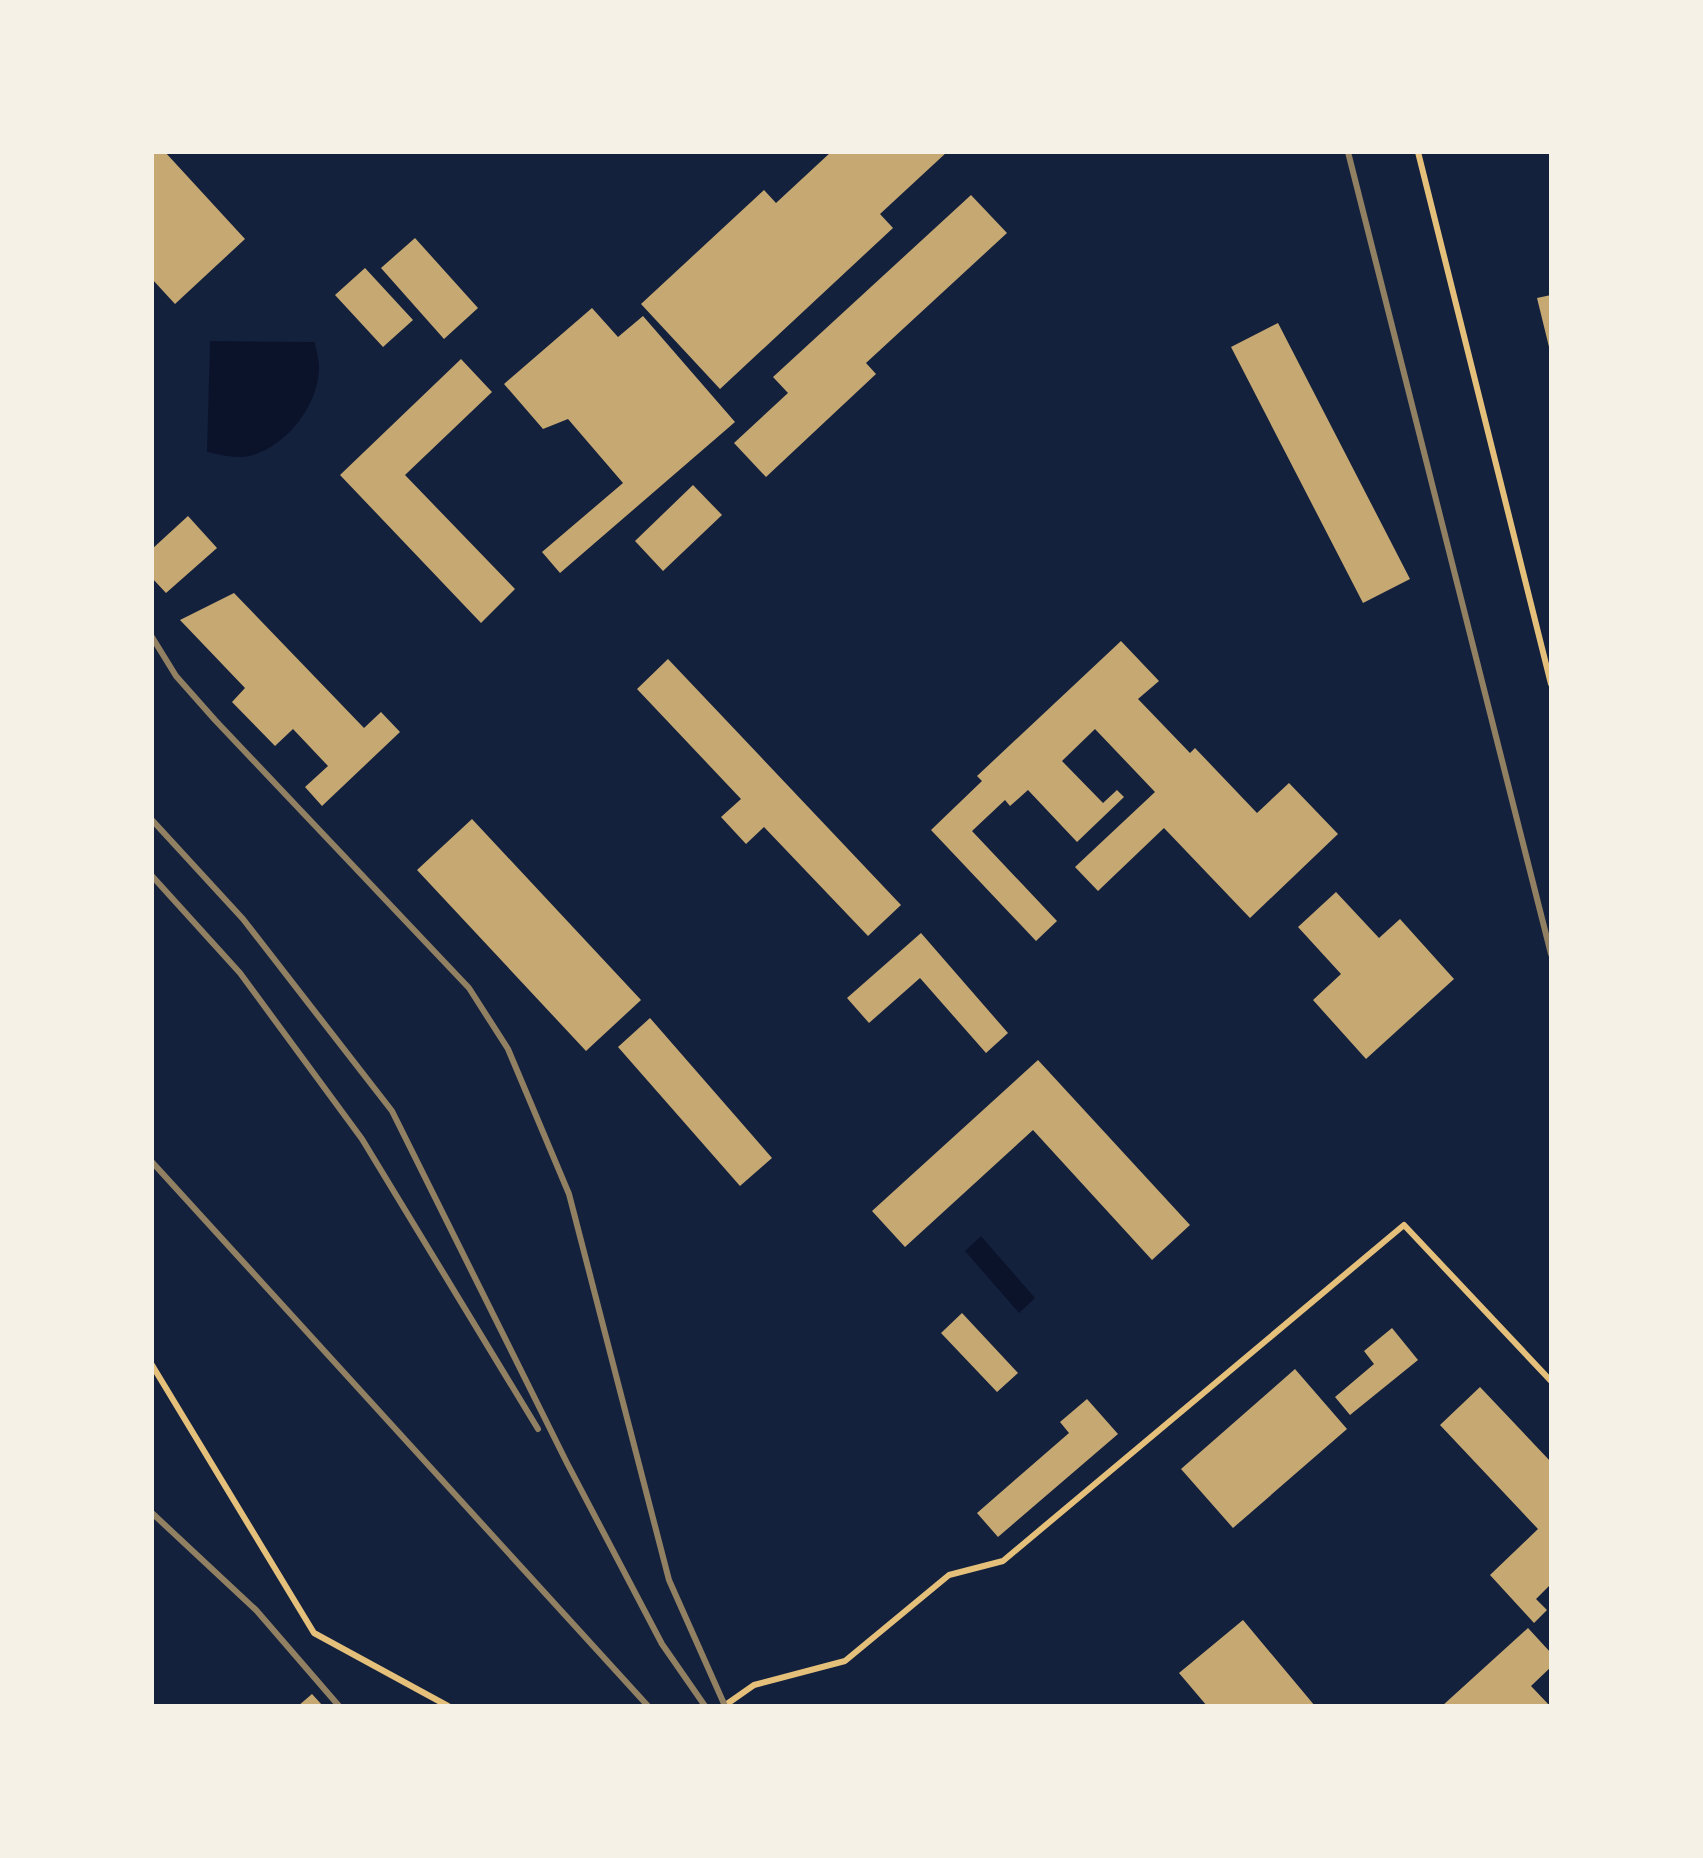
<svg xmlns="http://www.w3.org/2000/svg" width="1703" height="1858" viewBox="0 0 1703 1858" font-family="Spectral,serif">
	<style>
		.water { fill: #0b132b }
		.building { fill: #c6a872 }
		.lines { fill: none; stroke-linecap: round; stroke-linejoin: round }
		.service { stroke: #e5c07b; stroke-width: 6 }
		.rail { stroke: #918062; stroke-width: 6 }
	</style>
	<rect width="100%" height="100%" fill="#14213d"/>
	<path class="water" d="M210,341L315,342C316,350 319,359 319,367C319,405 287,446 250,456C237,459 221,455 207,452Z
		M981,1236L1035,1298L1019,1313L965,1251Z"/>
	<path class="building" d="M152,152H165L245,239L175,304L152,279Z
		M831,152H947L880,214L893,228L720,389L641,304L764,190L776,203Z
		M971,195L1007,233L866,363L876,374L766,477L734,443L788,393L773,377Z
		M415,238L478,308L444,339L381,268Z
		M365,268L413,320L383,347L335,295Z
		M1551,295V351H1550L1537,298Z
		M592,308L618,337L643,316L735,422L560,573L542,552L623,483L568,419L543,429L504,384Z
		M1278,323L1410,579L1363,603L1231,347Z
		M461,359L492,392L405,475L515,589L481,623L340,475Z
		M693,485L722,515L663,571L635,541Z
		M188,516L217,548L166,593L152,578V549Z
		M234,593L364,728L381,712L400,732L322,806L305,787L328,766L293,729L275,746L232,702L245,688L180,620Z
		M1121,641L1159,681L1138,699L1190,753L1195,748L1257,813L1289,783L1338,834L1250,918L1164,828L1098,891L1075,867L1155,792L1095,729L1062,761L1103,803L1117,790L1124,797L1077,842L1028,790L1010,806L1005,800L972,831L1057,921L1036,941L931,830L982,781L977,776Z
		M668,659L901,905L868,936L764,827L746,844L721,817L741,799L637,689Z
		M472,819L641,1000L586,1051L417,870Z
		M1336,892L1379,938L1400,919L1454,979L1366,1059L1313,1000L1341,974L1298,927Z
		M921,933L1008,1033L986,1053L920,978L869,1023L847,998Z
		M650,1018L772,1158L740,1186L618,1047Z
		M1038,1060L1190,1225L1152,1260L1033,1130L905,1247L872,1211Z
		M962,1313L1018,1373L997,1392L941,1333Z
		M1392,1328L1418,1360L1350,1415L1335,1397L1374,1364L1364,1351Z
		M1295,1369L1347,1429L1233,1528L1181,1469Z
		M1480,1387L1551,1462V1584L1536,1599L1547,1610L1534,1623L1490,1575L1538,1529L1440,1425Z
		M1087,1399L1118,1434L998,1537L977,1513L1069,1433L1060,1422Z
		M1243,1620L1315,1706H1207L1179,1673Z
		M1528,1628L1551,1653V1667L1531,1686L1550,1706H1442Z
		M312,1694L323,1706H298Z"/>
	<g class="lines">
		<path class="service" d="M1418,152L1551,684
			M152,1365L314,1633L448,1706
			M724,1706L754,1685L845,1661L949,1575L1003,1561L1404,1225L1551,1381"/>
		<path class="rail" d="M1348,152L1551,954
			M152,637L176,676L215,720L469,988L508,1049L569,1194L669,1580L725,1706
			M152,820L243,919L392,1111L567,1463L662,1644L705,1706
			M152,876L240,973L362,1139L538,1429
			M152,1162L648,1706
			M152,1513L256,1610L339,1706"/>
	</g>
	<rect width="1703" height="1858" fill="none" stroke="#f6f1e7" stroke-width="308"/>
</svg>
